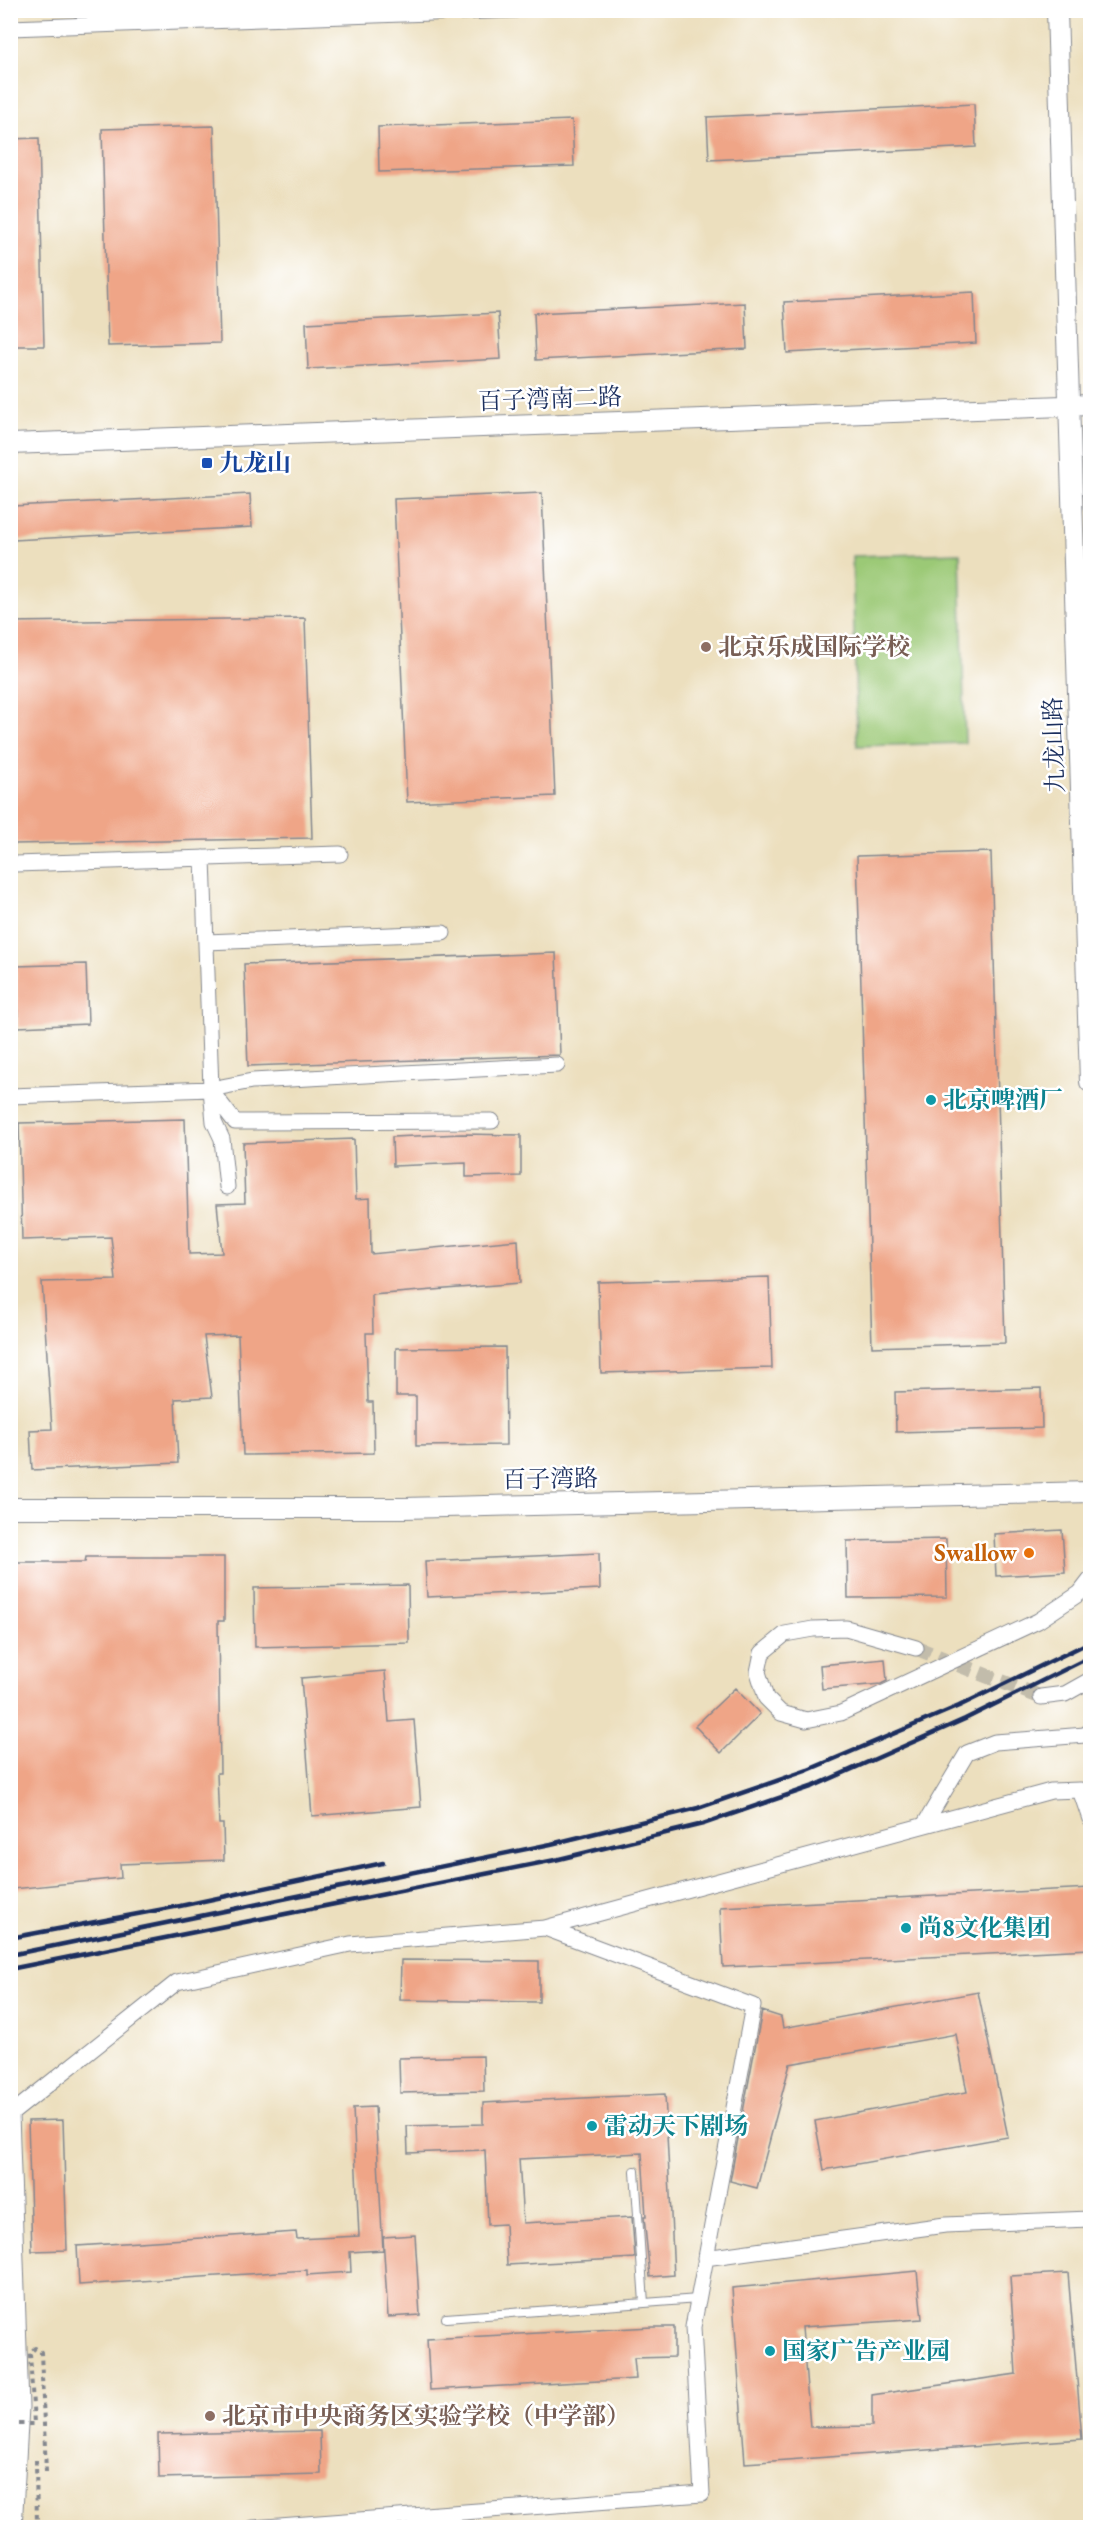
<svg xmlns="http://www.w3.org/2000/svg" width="1101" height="2538" viewBox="0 0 1101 2538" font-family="'EB Garamond','Noto Serif SC',serif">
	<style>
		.green { fill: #9bc976; stroke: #5b7c6a; stroke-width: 1.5 }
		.building { fill: #efa587 }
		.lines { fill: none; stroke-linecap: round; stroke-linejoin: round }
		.minor-tunnel { stroke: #c2bcab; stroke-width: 15; stroke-dasharray: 15 8; stroke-linecap: butt }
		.service-casing { stroke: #84878e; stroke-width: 10 }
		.minor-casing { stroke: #84878e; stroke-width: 17 }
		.tertiary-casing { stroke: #84878e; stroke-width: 22 }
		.path { stroke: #84878e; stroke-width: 4; stroke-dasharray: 4.5 4.5; stroke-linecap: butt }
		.service { stroke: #fff; stroke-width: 8 }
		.minor { stroke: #fff; stroke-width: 15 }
		.tertiary { stroke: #fff; stroke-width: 20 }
		.rail { stroke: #1b2f5e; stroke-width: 4.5 }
		.path-bridge { stroke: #84878e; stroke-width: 4; stroke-dasharray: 4.5 4.5; stroke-linecap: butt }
		.transit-dot { fill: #1a4fb4; stroke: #fff; stroke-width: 2 }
		.education-dot { fill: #8d6e63; stroke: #fff; stroke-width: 2 }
		.culture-dot { fill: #0f9aa8; stroke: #fff; stroke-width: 2 }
		.food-dot { fill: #e8710a; stroke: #fff; stroke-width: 2 }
		.labels { text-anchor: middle; stroke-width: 5; stroke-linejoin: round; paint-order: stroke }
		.street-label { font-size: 24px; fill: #1b2f5e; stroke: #fff }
		.transit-label { font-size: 24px; font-weight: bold; fill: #164399; stroke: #fff; text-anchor: start }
		.education-label { font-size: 24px; font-weight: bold; fill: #785e54; stroke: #fff; text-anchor: start }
		.culture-label { font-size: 24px; font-weight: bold; fill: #0d838f; stroke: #fff; text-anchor: start }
		.food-label { font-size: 24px; font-weight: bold; fill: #c56008; stroke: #fff; text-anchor: end }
	</style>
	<rect width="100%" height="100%" fill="#fff"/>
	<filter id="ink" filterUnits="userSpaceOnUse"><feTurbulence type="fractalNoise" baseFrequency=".0167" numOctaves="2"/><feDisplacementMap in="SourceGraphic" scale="12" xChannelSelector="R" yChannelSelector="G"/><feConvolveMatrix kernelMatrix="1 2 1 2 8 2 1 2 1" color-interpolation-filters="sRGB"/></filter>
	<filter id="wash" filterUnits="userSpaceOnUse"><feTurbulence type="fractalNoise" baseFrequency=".008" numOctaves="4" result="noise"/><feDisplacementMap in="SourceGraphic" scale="24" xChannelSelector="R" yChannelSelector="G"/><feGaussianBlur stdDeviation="1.35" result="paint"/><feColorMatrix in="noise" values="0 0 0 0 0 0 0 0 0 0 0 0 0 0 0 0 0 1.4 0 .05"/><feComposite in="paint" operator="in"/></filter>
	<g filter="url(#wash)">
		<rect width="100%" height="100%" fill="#ecdfbe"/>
		<path class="green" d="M960,553L965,743L857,746L852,556Z"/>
		<g id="blocks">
			<path class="building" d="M974,104L976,147L709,160L707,117Z
				M572,120L574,166L379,172L378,127Z
				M214,126L220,343L108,346L102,129Z
				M39,138L44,346H10V139Z
				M974,292L976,343L787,353L784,302Z
				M745,303L747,349L536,360L534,313Z
				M498,313L501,359L308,369L306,323Z
				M542,493L555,796L407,802L394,499Z
				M250,494L252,527L14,540L12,506Z
				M305,618L312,838L14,844L10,775V622Z
				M991,852L1005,1343L872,1347L857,856Z
				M556,953L560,1055L248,1066L244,964Z
				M86,964L88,1024L18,1027L16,966Z
				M185,1119L189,1254L222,1253L217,1204L245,1203L243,1143L354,1139L356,1199L370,1198L371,1254L518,1240L520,1283L372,1295L373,1333H366L368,1402H373L374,1453L243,1455L238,1335L204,1336L212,1397L175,1399L178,1463L32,1470L30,1430L52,1429L42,1282L116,1280L111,1237L22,1240L19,1123Z
				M462,1134L521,1135V1176L466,1177V1163L393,1166L392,1137Z
				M769,1277L772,1368L601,1373L598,1282Z
				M505,1347L506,1445L416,1446V1396H396V1348Z
				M1041,1388L1042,1428L896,1432L895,1392Z
				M1062,1530L1065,1572L996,1576L994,1534Z
				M946,1539L947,1597L848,1598L847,1541Z
				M599,1553L600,1589L427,1597L425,1561Z
				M86,1557H224V1621H218L220,1773H217L219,1824H223L224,1860L120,1864L121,1878L13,1889L10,1776V1562H85Z
				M408,1585L409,1643L255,1647L254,1588Z
				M885,1659L887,1681L881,1684L822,1689L820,1665Z
				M385,1671L389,1722L414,1720L421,1807L312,1816L301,1678Z
				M735,1688L760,1714L721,1753L695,1726Z
				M1090,1888V1949L723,1967L720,1907Z
				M401,1960L539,1961V2002L400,2000Z
				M978,1992L1008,2137L824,2170L815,2121L967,2092L956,2034L790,2064L757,2188L730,2181L762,2011L781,2017L783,2028Z
				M483,2056L484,2091L400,2093L399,2058Z
				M665,2094L674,2275L650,2277L644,2217H646L642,2153L519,2159L523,2223L632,2217L635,2258L507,2265L505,2224L488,2225L485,2150L408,2153L407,2126L483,2124V2103Z
				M375,2107L383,2250L350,2252L351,2272L307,2275V2270L79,2285L77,2246L296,2232L297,2239L359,2236L353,2108Z
				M63,2120L67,2250L32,2251L28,2121Z
				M415,2235L420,2315L388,2317L383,2237Z
				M917,2271L922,2319L802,2327L810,2427L872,2426V2395L1016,2374L1010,2276L1068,2273L1082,2439L745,2463L732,2288Z
				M652,2327H674V2357L634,2358L636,2379L430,2390L427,2339Z
				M320,2431L321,2474L159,2478L158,2434Z"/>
		</g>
	</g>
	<g filter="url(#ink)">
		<use href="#blocks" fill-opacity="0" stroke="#84878e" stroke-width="1.5"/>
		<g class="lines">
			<path class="minor-tunnel" d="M916,1648L1041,1697"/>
			<defs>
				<path id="service" d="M635,2171L644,2303
					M446,2318L698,2299"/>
				<path id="minor" d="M10,28L516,10
					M203,858L211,1089L214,1122L222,1139L227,1187
					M15,864L340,854
					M206,942L443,933
					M212,1092L235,1122L492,1121
					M10,1096L211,1089L252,1081L557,1065
					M916,1648L846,1628L813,1629L785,1634L762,1653L758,1672L766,1698L781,1713L806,1720L841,1713L1038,1621L1080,1593L1090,1580
					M1041,1697L1065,1694L1090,1680
					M924,1825L967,1753L995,1742L1085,1735L1090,1731
					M545,1928L1051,1791L1080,1790L1090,1819
					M705,2258L945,2225L1090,2219
					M14,2528L21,2407L11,2114L177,1982L350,1944L545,1928L753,2006L693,2327L702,2494L253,2528"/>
				<path id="tertiary" d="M1057,10L1090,1082
					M10,444L1090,405
					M10,1508H403L1090,1492"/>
			</defs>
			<use href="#service" class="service-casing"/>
			<use href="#minor" class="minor-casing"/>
			<use href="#tertiary" class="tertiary-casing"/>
			<path class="path" d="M36,2460L37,2528"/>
			<use href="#service" class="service"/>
			<use href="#minor" class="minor"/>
			<use href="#tertiary" class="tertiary"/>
			<path class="rail" d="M10,1938L180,1906L383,1863
				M10,1955L551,1844L698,1808L808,1770L959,1706L1090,1642
				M10,1969L555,1860L703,1824L814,1786L965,1719L1090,1657"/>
			<path class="path-bridge" d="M10,2424H34L30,2353L35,2348L41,2352L46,2472"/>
		</g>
	</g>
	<rect class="transit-dot" x="201" y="457" width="12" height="12" rx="3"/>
	<g class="education-dot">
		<circle cx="706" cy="647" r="6"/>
		<circle cx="210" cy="2416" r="6"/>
	</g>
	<g class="culture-dot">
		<circle cx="931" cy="1100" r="6"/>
		<circle cx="906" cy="1928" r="6"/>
		<circle cx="592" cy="2126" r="6"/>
		<circle cx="770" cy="2351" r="6"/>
	</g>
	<circle class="food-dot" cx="1029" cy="1553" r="6"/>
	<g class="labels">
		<g class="street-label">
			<text transform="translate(550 399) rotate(-2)" y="8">百子湾南二路</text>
			<text transform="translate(1054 745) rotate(-92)" y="8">九龙山路</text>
			<text transform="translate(550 1479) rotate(-1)" y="8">百子湾路</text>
		</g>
		<g class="transit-label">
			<text x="219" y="471">九龙山</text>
		</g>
		<g class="education-label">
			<text x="718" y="655">北京乐成国际学校</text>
			<text x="222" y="2424">北京市中央商务区实验学校（中学部）</text>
		</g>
		<g class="culture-label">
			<text x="943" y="1108">北京啤酒厂</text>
			<text x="918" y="1936">尚8文化集团</text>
			<text x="604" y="2134">雷动天下剧场</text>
			<text x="782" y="2359">国家广告产业园</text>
		</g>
		<g class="food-label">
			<text x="1017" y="1561">Swallow</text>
		</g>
	</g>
	<rect width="1101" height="2538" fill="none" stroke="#fff" stroke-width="36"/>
</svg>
